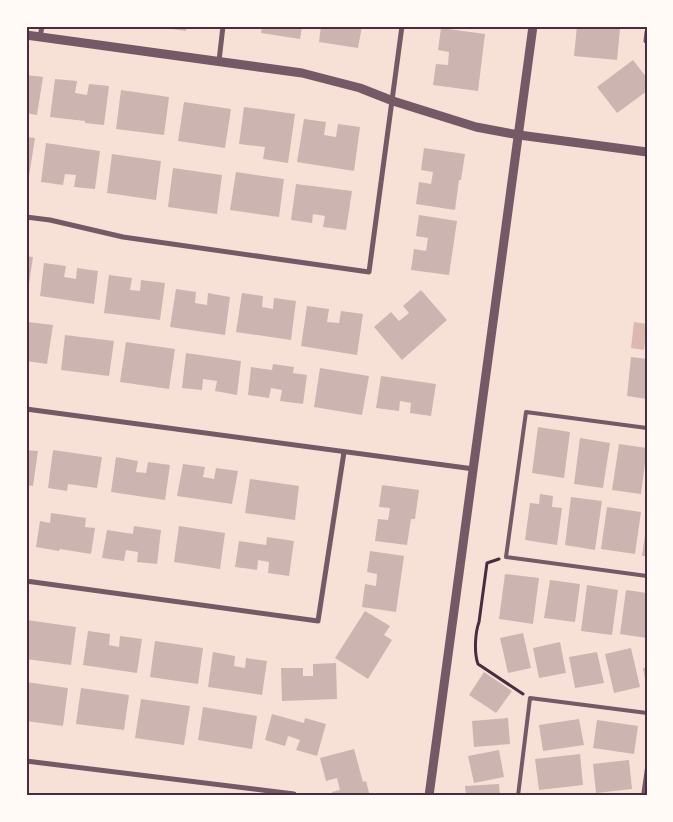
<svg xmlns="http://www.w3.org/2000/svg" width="673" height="822" viewBox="0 0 673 822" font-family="Raleway,sans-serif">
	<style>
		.water { fill: #dcb8b0 }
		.building { fill: #ccb4b1 }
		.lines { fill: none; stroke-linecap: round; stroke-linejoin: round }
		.path { stroke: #4a2c40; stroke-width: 3 }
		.service { stroke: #755966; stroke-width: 4 }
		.minor { stroke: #755966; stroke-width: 5 }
		.tertiary { stroke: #755966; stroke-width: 9 }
		.neatline { fill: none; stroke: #4a2c40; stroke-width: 2 }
	</style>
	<rect width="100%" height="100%" fill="#f7e1d7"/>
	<path class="water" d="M634,322L647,324L644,350L631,348Z"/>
	<path class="building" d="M157,26H187L186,31L157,27Z
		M262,26H302L300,39L261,33Z
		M321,26H362L358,48L319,42Z
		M577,26H595L620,29L617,60L574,56Z
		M441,28L485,34L478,91L433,85L436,64L448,65L449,52L438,50Z
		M633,60L647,78V91L617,113L597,87Z
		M26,75L43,77L37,115L26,113Z
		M55,79L77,81L75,93L87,95L89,84L109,86L104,125L85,123V121L50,117Z
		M121,90L169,97L164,135L116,129Z
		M184,102L231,109L225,148L178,141Z
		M244,107L295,114L288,163L263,159L265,147L239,144Z
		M304,119L326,122L324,135L336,137L338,124L360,127L354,171L297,162Z
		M26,137L35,138L29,176L26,175Z
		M46,143L100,151L95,189L74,187L76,175L65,174L63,185L41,182Z
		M424,148L465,154L461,180H459L455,210L416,204L419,182L431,184L433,172L421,170Z
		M112,154L161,161L156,200L107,193Z
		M173,168L222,175L217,214L168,207Z
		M236,172L284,179L279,217L230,210Z
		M296,184L352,191L346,230L323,227L325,216L313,214L312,223L291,220Z
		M419,215L457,221L449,275L411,270L414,249L426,251L428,238L416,236Z
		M26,256L33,257L27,297H26Z
		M44,263L66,266L64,277L76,279L77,268L98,271L94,304L40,296Z
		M109,275L132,278L130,290L140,291L141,280L165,283L160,320L104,313Z
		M176,289L196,292L195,303L207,305L208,293L230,297L225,335L170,327Z
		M421,290L447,320L402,360L374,327L391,312L399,321L409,313L403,306Z
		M242,293L263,296L262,307L273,309L274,298L296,301L291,340L236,332Z
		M307,306L329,309L327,322L339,323L341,311L363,314L357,355L301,346Z
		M26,318L29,319L28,322L53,325L47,364L26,361Z
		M65,335L114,341L109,376L61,370Z
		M126,342L175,349L169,389L120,382Z
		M186,353L241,361L237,395L215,391L217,381L203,379L202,390L182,388Z
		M631,357L647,359V399L627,396Z
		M273,364L294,367L293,373L307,375L303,404L280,401L282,390L271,388L269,398L248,395L251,367L272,370Z
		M320,368L369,376L362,415L314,407Z
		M381,376L436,384L431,416L410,413L411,403L400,401L399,411L376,408Z
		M538,427L570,432L564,478L532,473Z
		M580,438L610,443L603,488L574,484Z
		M619,444L647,448L641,494L612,490Z
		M26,450L38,451L33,486L26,485Z
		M53,450L102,457L97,488L68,484L67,491L48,488Z
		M116,457L138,461L136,472L146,473L148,462L170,465L165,500L111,492Z
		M183,464L205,467L203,477L214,479L216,468L238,471L232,504L177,496Z
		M250,479L299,486L295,520L245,513Z
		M382,485L419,490L415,519H411L407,545L375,541L378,519L388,520L390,508L379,507Z
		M540,494L553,496L552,507L562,508L557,545L525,540L530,503L539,504Z
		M571,497L602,501L595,550L565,545Z
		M607,507L641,512L635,554L601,549Z
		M51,513L86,518L85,527L95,528L91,554L60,549L59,551L36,547L40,521L50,523Z
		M134,526L161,530L157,564L137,562L138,552L126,550L124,561L102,558L107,530L133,534Z
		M179,526L225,533L220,569L174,562Z
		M646,528H647V556H642Z
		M267,537L294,541L289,576L268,573L269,562L258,560L257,570L235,567L239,541L266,545Z
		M370,551L404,556L396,612L362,607L365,584L376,586L377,574L367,572Z
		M505,574L539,578L533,624L499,619Z
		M550,580L580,584L575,622L544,618Z
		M587,585L618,590L612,635L581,631Z
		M626,590L647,593V638L620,634Z
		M365,611L390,626L384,635L392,640L368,679L335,658Z
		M27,620L76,627L71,665L26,659Z
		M88,631L110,634L109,645L119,647L120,636L142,639L137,673L83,665Z
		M523,633L531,668L508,673L500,638Z
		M155,641L203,648L198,684L150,677Z
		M560,642L566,673L539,678L533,648Z
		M631,648L640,687L614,693L605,654Z
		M213,652L235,656L234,666L245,668L246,658L267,661L262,695L208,687Z
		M597,652L604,683L575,688L569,657Z
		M336,663L337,699L282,701L281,668H303V676H313V664Z
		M647,667V683H646L643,668Z
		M484,672L512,691L496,713L469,695Z
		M26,682L68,688L63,726L26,721Z
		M81,688L129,695L124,730L76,724Z
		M141,699L190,706L184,745L135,738Z
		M203,707L257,716L252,749L198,740Z
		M272,714L304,723L305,718L326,724L317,756L296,750L300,740L288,736L285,746L265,740Z
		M508,718L510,744L474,747L472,721Z
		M579,719L584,745L543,751L539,725Z
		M597,720L638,726L634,754L593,748Z
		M354,749L363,782L366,781L370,796H333L332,792L340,790L337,778L326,781L320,758Z
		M499,750L504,777L474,783L468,756Z
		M580,754L583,785L539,790L535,759Z
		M629,760L632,789L596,793L593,764Z
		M499,784L500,796H466L465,786Z"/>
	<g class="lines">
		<path class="path" d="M499,559L487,563L479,622C475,633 474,653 478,664L523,694"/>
		<path class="service" d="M647,428L526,412L506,557L647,576
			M518,796L530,698L647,713
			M643,796L647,768"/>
		<path class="minor" d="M647,32L646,41H647
			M40,37L42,26
			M219,61L223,26
			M26,217L50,220L123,237L369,272L402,26
			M26,409L474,469
			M26,581L318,621L344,452
			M26,761L294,794V796"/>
		<path class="tertiary" d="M26,35L302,73L360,88L393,101L476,127L519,135L647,152
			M429,796L533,26"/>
	</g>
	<rect width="673" height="822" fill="none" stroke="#fffaf5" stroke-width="55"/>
	<rect x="28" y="28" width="618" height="766" class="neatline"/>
</svg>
